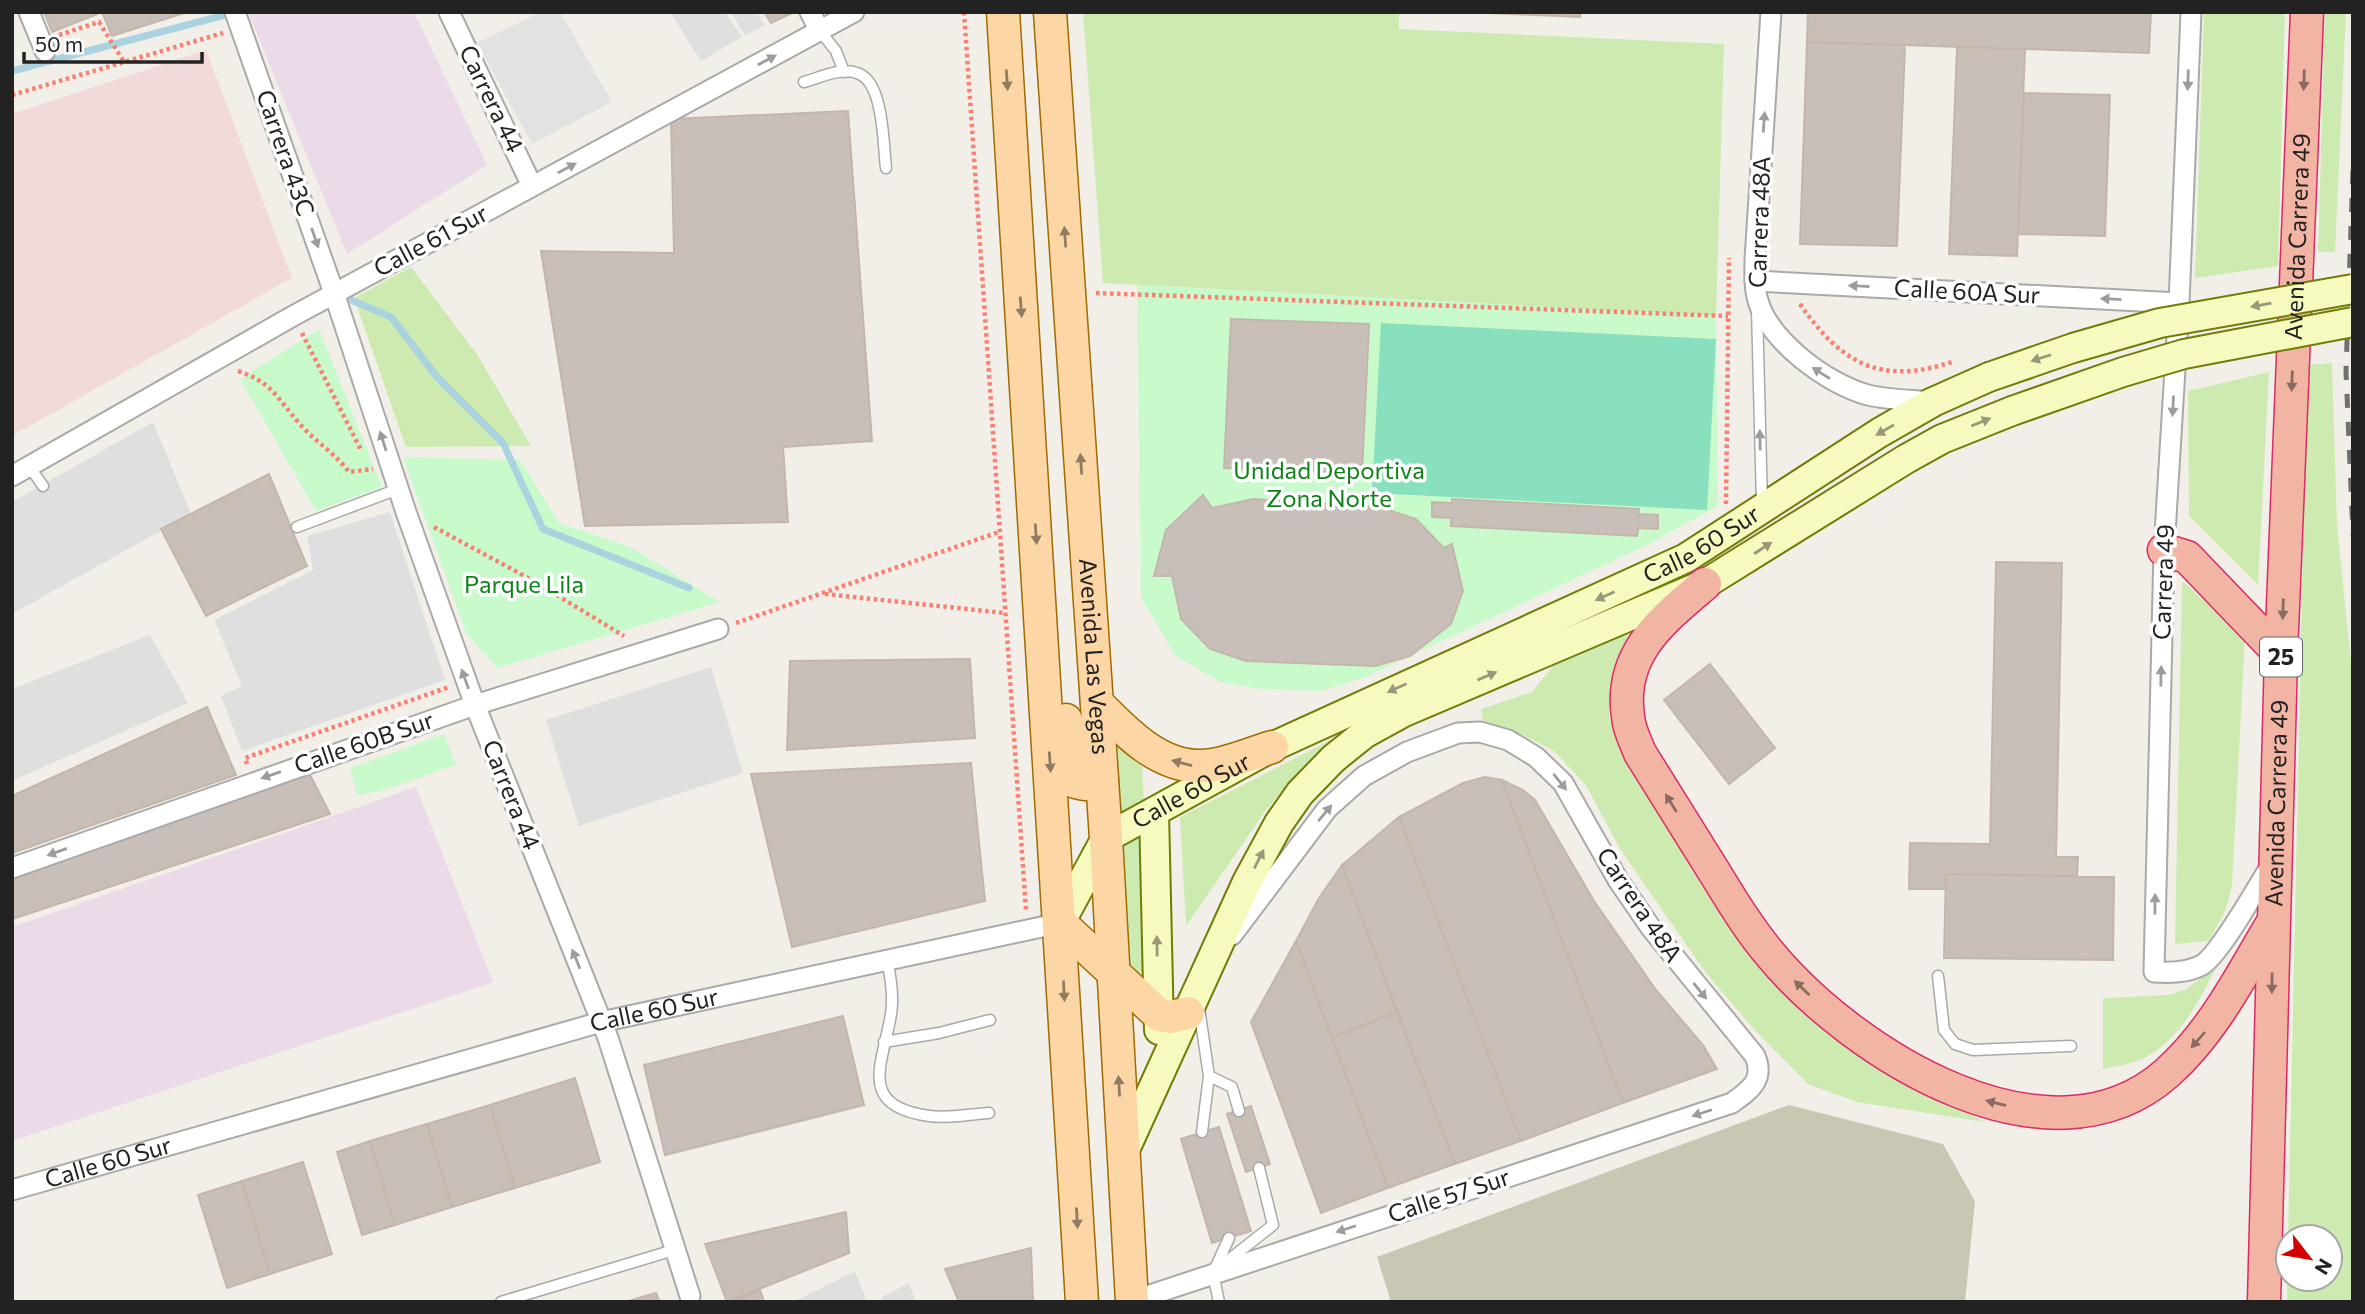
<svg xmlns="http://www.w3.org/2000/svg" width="2365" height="1314" viewBox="0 0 2365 1314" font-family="Commissioner,sans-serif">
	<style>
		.residential { fill: #e0dfdf }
		.commercial { fill: #f2dad9 }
		.industrial { fill: #ebdbe8 }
		.construction { fill: #c7c7b4 }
		.grass { fill: #cdebb0 }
		.park { fill: #c8facc }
		.pitch { fill: #88e0be }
		.parking { fill: #e2e2e2 }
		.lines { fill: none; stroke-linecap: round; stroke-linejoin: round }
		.stream { stroke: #aad3df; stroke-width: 7 }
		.building { fill: #c7bfb8; stroke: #c4b6ab; stroke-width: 2 }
		.service-casing { stroke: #a9a9a9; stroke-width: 13 }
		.minor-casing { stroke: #a9a9a9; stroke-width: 23 }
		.secondary-casing { stroke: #707d05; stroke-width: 32 }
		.primary-casing { stroke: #a06b00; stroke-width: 35 }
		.trunk-casing { stroke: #dc2a67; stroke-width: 35 }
		.path { stroke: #fa8072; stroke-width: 4.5; stroke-dasharray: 3.5 3.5; stroke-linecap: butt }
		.service { stroke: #fff; stroke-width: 10 }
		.minor { stroke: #fff; stroke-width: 19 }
		.secondary { stroke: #f7fabf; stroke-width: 28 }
		.primary { stroke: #fcd6a4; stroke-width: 32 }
		.trunk { stroke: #f2b4a3; stroke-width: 32 }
		.rail { stroke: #707070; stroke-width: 5; stroke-dasharray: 14 14; stroke-linecap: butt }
		.secondary-bridge-casing { stroke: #707d05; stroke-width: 32; stroke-linecap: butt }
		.secondary-bridge { stroke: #f7fabf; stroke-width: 28 }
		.oneway { fill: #9c9c9c }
		.oneway2 { fill: #8f7c63 }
		.oneway3 { fill: #8a6b62 }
		.oneway4 { fill: #979978 }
		.labels { text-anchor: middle; stroke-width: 7; stroke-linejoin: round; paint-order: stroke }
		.shield { fill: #fff; stroke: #646464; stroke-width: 2 }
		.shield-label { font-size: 23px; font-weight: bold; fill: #222 }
		.street-label { font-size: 24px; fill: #222; stroke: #fff }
		.park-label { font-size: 24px; fill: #0c8416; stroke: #fff }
	</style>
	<rect width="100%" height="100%" fill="#f2efe9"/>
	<path class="residential" d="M670,12H725L742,37L701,61Z
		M731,12H757L764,25L745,36Z
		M153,422L191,514L12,614V502Z
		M390,512L445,680L242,751L221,696L242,686L214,620L313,570L307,536Z
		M150,635L188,703L12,781V689Z
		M711,667L743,773L579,826L546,720Z
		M855,1271L867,1302H793Z
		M909,1283L916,1302H884L882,1297Z"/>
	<path class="commercial" d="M206,50L292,278L12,436V114Z"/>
	<path class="industrial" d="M248,12H414L487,165L347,254Z
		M416,787L493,982L12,1141V927Z"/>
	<path class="construction" d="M1789,1105L1943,1144L1975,1201L1965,1302H1391L1377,1257Z"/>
	<path class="grass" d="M1083,12H1399V29L1724,44L1716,316L1103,283Z
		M2204,12H2285L2278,266L2195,278Z
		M2325,12H2346L2335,252H2318Z
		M411,267L478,356L531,446L406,447L354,298Z
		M2332,363L2337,525L2353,682V1302H2287L2288,1259V1279H2330V1237H2288L2307,365Z
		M2269,372L2258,585L2189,516L2188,391Z
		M2182,581L2245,636L2232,886L2226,909L2209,941L2175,944Z
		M1637,631L1614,677L1609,715L1624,756L1703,888L1751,957L1810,1015L1864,1058L1921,1090L1985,1122L1857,1102L1808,1084L1751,1026L1706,973L1622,852L1585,784L1554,751L1521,734L1484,726L1481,709L1532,692L1556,662Z
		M1352,729L1300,770L1266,810L1186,926L1180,817Z
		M1110,737L1142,766L1152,972L1121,973Z
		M2219,963C2199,999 2183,1037 2146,1057C2133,1064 2117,1066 2103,1069V998L2168,995L2185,990Z"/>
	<path class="park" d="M1137,285L1716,316L1718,506L1647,545L1363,678L1321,691L1261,689L1220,682L1175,655L1141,597Z
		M319,329L382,487L316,511L240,379Z
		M403,457L520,460L559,523L630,547L720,602L497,668L466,633Z
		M444,734L456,765L381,791L357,795L350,768Z"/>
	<path class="pitch" d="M1381,323L1716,339L1707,510L1372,493Z"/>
	<path class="parking" d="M541,12H560L612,102L532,144L477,43Z"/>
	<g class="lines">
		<path class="stream" d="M12,71L225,15
			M351,300L391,317L437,377L503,443L543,529L689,588"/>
	</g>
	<path class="building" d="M44,12H187L112,36L102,12L52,32Z
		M764,12H794L771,23Z
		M1465,12H1580V17Z
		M1808,12H2151L2149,53L1807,42Z
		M1807,42L1905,45L1897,246L1800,244Z
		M1957,47L2025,49L2017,256L1949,254Z
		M2024,93L2110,95L2105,236L2018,234Z
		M848,111L872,441L783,447L788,522L585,526L541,251L674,253L671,119Z
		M1231,319L1369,324L1362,473L1224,468Z
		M269,474L307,566L206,616L161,529Z
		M1203,495L1212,508L1253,499L1379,507L1416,519L1444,548L1452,544L1463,591L1451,624L1410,656L1375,666L1246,661L1210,649L1181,619L1172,576H1154L1166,530Z
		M1452,499L1639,509L1638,514L1658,515V529L1638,528L1637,536L1451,526V518L1432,517V502L1452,503Z
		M1996,562L2062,563L2056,857H2078L2077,876L1946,874V889H1909L1910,843L1990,844Z
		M970,659L975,738L787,750L790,661Z
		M1710,664L1775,748L1729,784L1664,700Z
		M207,707L236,775L12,853V796Z
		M971,763L985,901L792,947L751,774Z
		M309,773L330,814L12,919V873Z
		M1485,777L1502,780L1623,1103L1521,1141L1399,817L1463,783Z
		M1502,780L1523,790L1535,800L1594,901L1656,990L1703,1045L1717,1069L1623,1103Z
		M1399,817L1521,1141L1455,1164L1342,865Z
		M1342,865L1397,1012L1332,1038L1296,941L1319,898Z
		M1946,874L2114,877L2113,960L1944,958Z
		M1296,941L1388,1188L1321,1213L1251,1022Z
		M1397,1012L1455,1164L1388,1188L1332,1038Z
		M843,1016L864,1105L665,1155L644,1065Z
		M575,1078L600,1162L515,1188L490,1105Z
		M490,1105L515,1188L452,1207L427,1124Z
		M1251,1106L1270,1164L1246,1172L1227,1114Z
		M427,1124L452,1207L395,1225L370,1141Z
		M1219,1127L1251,1231L1212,1243L1181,1139Z
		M370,1141L395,1225L362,1235L337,1152Z
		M303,1162L332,1254L270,1274L242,1181Z
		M242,1181L270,1274L227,1288L198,1195Z
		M846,1212L849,1253L727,1302L705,1244Z
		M1031,1248L1033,1302H959L945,1269Z
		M760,1290L764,1302H731Z
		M656,1293L660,1302H625Z"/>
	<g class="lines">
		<defs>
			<path id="service" d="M820,31L836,51L844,72
				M804,82C819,78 841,67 857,73C884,81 883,144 886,168
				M1757,309L1762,504
				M29,466L43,486
				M297,527L398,489
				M887,960C891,978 894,996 891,1014C883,1064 856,1106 929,1116C948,1119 970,1114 989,1113
				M1938,976L1944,1030L1955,1044L1973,1050L2071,1046
				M1199,1008L1209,1076L1202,1132
				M884,1042L939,1033L990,1020
				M1209,1076L1232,1087L1239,1111
				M1221,1266L1273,1225L1259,1168
				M501,1302L674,1250
				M1219,1302L1213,1273L1229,1238"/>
			<g id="minor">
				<path d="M29,12L45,51"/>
				<path d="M235,12L334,293L406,512L475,705L608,1038L690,1296"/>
				<path d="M449,12L532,186"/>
				<path d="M810,12L820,31"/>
				<path d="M1771,12L1755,259C1755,272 1754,285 1757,297C1767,340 1827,384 1868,395C1888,400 1912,400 1933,402"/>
				<path d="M2191,12L2179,303L2164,550L2154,972C2170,973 2187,973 2202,965C2221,953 2259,884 2273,862"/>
				<path d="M1755,281L2179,303"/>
				<path d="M12,476L293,316L854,12"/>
				<path d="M12,868L475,705L718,629"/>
				<path id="s1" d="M12,1190L601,1022L1060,923"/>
				<path d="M1132,1301L1732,1103C1750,1090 1765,1080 1755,1056L1651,928L1618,880L1563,783L1536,757L1508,740L1480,732L1458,733L1407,752L1364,776L1327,809L1232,935"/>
			</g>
			<g id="secondary">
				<path d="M1154,812L1159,1030"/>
				<path id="s2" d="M1060,923L1106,838L1272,747L1686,558L1879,433L1933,402L1989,377"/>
				<path d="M1123,1154L1247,882L1279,823L1300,793L1333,759L1364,734L1404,712L1705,584L1906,459L1942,439L2012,411"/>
			</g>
			<g id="primary">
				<path d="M1003,12L1082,1302"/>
				<path id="s3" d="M1050,12L1106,838L1132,1302"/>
				<path d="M1097,703C1124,730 1156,765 1197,766C1221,767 1249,754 1272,747"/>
				<path d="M1066,720L1075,782L1084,784L1102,782"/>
				<path d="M1060,923L1159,1015L1170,1017L1188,1013"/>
			</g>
			<g id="trunk">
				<path d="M2164,550L2187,557L2281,655"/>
				<path d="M1705,584C1660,622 1616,656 1629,723C1631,733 1636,743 1640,753C1664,792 1689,831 1713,870C1731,899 1748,928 1770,954C1851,1052 2048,1178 2167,1073C2214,1031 2241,975 2273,922"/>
				<path id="s4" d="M2264,1302L2281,655L2307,12"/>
			</g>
		</defs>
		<use href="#service" class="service-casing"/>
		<use href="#minor" class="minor-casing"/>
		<use href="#secondary" class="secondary-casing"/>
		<use href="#primary" class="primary-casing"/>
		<use href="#trunk" class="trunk-casing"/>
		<path class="path" d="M964,12L1026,910
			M59,35L99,22L124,62
			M12,95L223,33
			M1096,293L1728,316
			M1800,304C1842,365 1882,386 1955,361
			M302,333L361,450
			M238,371C273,383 276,397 299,423C314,441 335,453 349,472L373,469
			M1726,504L1729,258
			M434,527L532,580L624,636
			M825,594L1005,613
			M736,623L999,532
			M247,764L245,758L449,687"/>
		<use href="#service" class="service"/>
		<use href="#minor" class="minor"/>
		<use href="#secondary" class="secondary"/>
		<use href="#primary" class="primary"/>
		<use href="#trunk" class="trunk"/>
		<path class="rail" d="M2353,170L2346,371L2353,535"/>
		<defs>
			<path id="secondary-bridge" d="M1989,377L2073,348L2160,323L2353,289
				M2012,411L2123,372L2184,354L2353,322"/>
		</defs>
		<use href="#secondary-bridge" class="secondary-bridge-casing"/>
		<use href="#secondary-bridge" class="secondary-bridge"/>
	</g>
	<defs><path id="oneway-solid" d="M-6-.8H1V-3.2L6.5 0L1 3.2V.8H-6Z" transform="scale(1.75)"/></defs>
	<g class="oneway">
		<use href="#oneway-solid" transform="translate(767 60) rotate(-28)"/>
		<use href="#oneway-solid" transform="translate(2188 80) rotate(92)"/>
		<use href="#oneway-solid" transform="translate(1764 122) rotate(-86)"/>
		<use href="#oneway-solid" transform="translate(567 168) rotate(-28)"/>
		<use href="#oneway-solid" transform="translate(315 238) rotate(71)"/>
		<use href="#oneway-solid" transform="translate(1859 286) rotate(-177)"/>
		<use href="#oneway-solid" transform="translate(2111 299) rotate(-177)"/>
		<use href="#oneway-solid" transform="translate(1821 373) rotate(-148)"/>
		<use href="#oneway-solid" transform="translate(2173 406) rotate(93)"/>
		<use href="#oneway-solid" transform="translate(1760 440) rotate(-91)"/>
		<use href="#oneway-solid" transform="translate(383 441) rotate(-108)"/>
		<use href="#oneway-solid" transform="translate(2161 676) rotate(-89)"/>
		<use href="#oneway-solid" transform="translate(465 679) rotate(-110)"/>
		<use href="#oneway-solid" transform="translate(271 775) rotate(161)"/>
		<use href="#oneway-solid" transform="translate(1560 782) rotate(51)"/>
		<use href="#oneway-solid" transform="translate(1325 813) rotate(-50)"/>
		<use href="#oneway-solid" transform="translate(57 852) rotate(160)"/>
		<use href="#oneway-solid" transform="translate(2155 904) rotate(-89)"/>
		<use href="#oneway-solid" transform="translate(576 959) rotate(-112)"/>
		<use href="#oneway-solid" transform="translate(1700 991) rotate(51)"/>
		<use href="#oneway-solid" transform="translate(1702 1113) rotate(162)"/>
		<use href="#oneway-solid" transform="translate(1346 1229) rotate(162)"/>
	</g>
	<g class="oneway2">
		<use href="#oneway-solid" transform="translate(1007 80) rotate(86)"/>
		<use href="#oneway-solid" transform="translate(1065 237) rotate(-94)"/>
		<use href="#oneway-solid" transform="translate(1021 307) rotate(86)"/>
		<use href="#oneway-solid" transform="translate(1081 464) rotate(-94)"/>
		<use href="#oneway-solid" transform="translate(1036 534) rotate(86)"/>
		<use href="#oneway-solid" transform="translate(1050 762) rotate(86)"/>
		<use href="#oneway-solid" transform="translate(1182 763) rotate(-165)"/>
		<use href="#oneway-solid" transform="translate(1064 991) rotate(87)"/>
		<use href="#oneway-solid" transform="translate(1119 1086) rotate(-93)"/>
		<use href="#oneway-solid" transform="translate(1077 1218) rotate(87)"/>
	</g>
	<g class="oneway3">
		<use href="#oneway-solid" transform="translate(2304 80) rotate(92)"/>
		<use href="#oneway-solid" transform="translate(2292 381) rotate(92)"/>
		<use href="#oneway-solid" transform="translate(2283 609) rotate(92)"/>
		<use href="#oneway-solid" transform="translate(1671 803) rotate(-122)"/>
		<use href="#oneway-solid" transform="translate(2272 983) rotate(91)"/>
		<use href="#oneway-solid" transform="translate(1802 988) rotate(-136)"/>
		<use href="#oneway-solid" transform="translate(2198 1040) rotate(131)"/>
		<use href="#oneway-solid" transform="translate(1996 1103) rotate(-166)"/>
	</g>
	<g class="oneway4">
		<use href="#oneway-solid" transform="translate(2261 305) rotate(170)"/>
		<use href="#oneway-solid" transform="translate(2041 358) rotate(162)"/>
		<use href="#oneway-solid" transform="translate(1981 422) rotate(-22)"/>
		<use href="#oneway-solid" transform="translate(1885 430) rotate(150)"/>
		<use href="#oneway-solid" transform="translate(1763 548) rotate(-33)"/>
		<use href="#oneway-solid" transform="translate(1605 596) rotate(156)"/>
		<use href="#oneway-solid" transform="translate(1487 676) rotate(-23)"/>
		<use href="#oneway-solid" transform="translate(1397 688) rotate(156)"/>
		<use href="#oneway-solid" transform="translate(1259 859) rotate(-63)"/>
		<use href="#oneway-solid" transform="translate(1157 946) rotate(-91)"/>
	</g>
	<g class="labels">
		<rect class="shield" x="2260" y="637.5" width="42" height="39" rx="5"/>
		<g class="shield-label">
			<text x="2281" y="665">25</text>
		</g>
		<g class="street-label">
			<text transform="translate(491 99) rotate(64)" y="8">Carrera 44</text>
			<text transform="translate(285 153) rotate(71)" y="8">Carrera 43C</text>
			<text transform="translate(1760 222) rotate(-88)" y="8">Carrera 48A</text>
			<text dy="8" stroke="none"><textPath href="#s4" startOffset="1066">Avenida Carrera 49</textPath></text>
			<text transform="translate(431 241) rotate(-28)" y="8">Calle 61 Sur</text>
			<text transform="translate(1967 292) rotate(3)" y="8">Calle 60A Sur</text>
			<text dy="8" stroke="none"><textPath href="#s2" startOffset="761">Calle 60 Sur</textPath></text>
			<text transform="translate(2164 582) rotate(-88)" y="8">Carrera 49</text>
			<text dy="8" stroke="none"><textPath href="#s3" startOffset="646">Avenida Las Vegas</textPath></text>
			<text transform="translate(364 743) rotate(-19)" y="8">Calle 60B Sur</text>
			<text dy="8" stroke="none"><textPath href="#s2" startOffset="194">Calle 60 Sur</textPath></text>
			<text transform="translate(511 795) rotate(68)" y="8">Carrera 44</text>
			<text dy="8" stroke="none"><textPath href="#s4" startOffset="499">Avenida Carrera 49</textPath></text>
			<text transform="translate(1639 905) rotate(56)" y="8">Carrera 48A</text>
			<text dy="8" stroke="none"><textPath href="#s1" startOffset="667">Calle 60 Sur</textPath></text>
			<text dy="8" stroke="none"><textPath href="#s1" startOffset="100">Calle 60 Sur</textPath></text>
			<text transform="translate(1449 1196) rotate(-18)" y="8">Calle 57 Sur</text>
		</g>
		<g class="park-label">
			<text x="1329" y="479">Unidad Deportiva<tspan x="1329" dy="28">Zona Norte</tspan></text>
			<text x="524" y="593">Parque Lila</text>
		</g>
	</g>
	<rect width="2365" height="1314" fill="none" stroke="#222222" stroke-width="28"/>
	<g transform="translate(2309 1258) rotate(121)"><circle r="33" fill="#ffffff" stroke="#a7a7a7" stroke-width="2"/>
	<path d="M0-5L12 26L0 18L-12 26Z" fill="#d40000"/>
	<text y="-10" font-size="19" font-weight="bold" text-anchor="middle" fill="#222222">N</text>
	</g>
	<path d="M24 52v10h178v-10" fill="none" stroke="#222222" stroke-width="3.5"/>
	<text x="35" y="52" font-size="21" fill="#222222" stroke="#ffffff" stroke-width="5" paint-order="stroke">50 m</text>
</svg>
